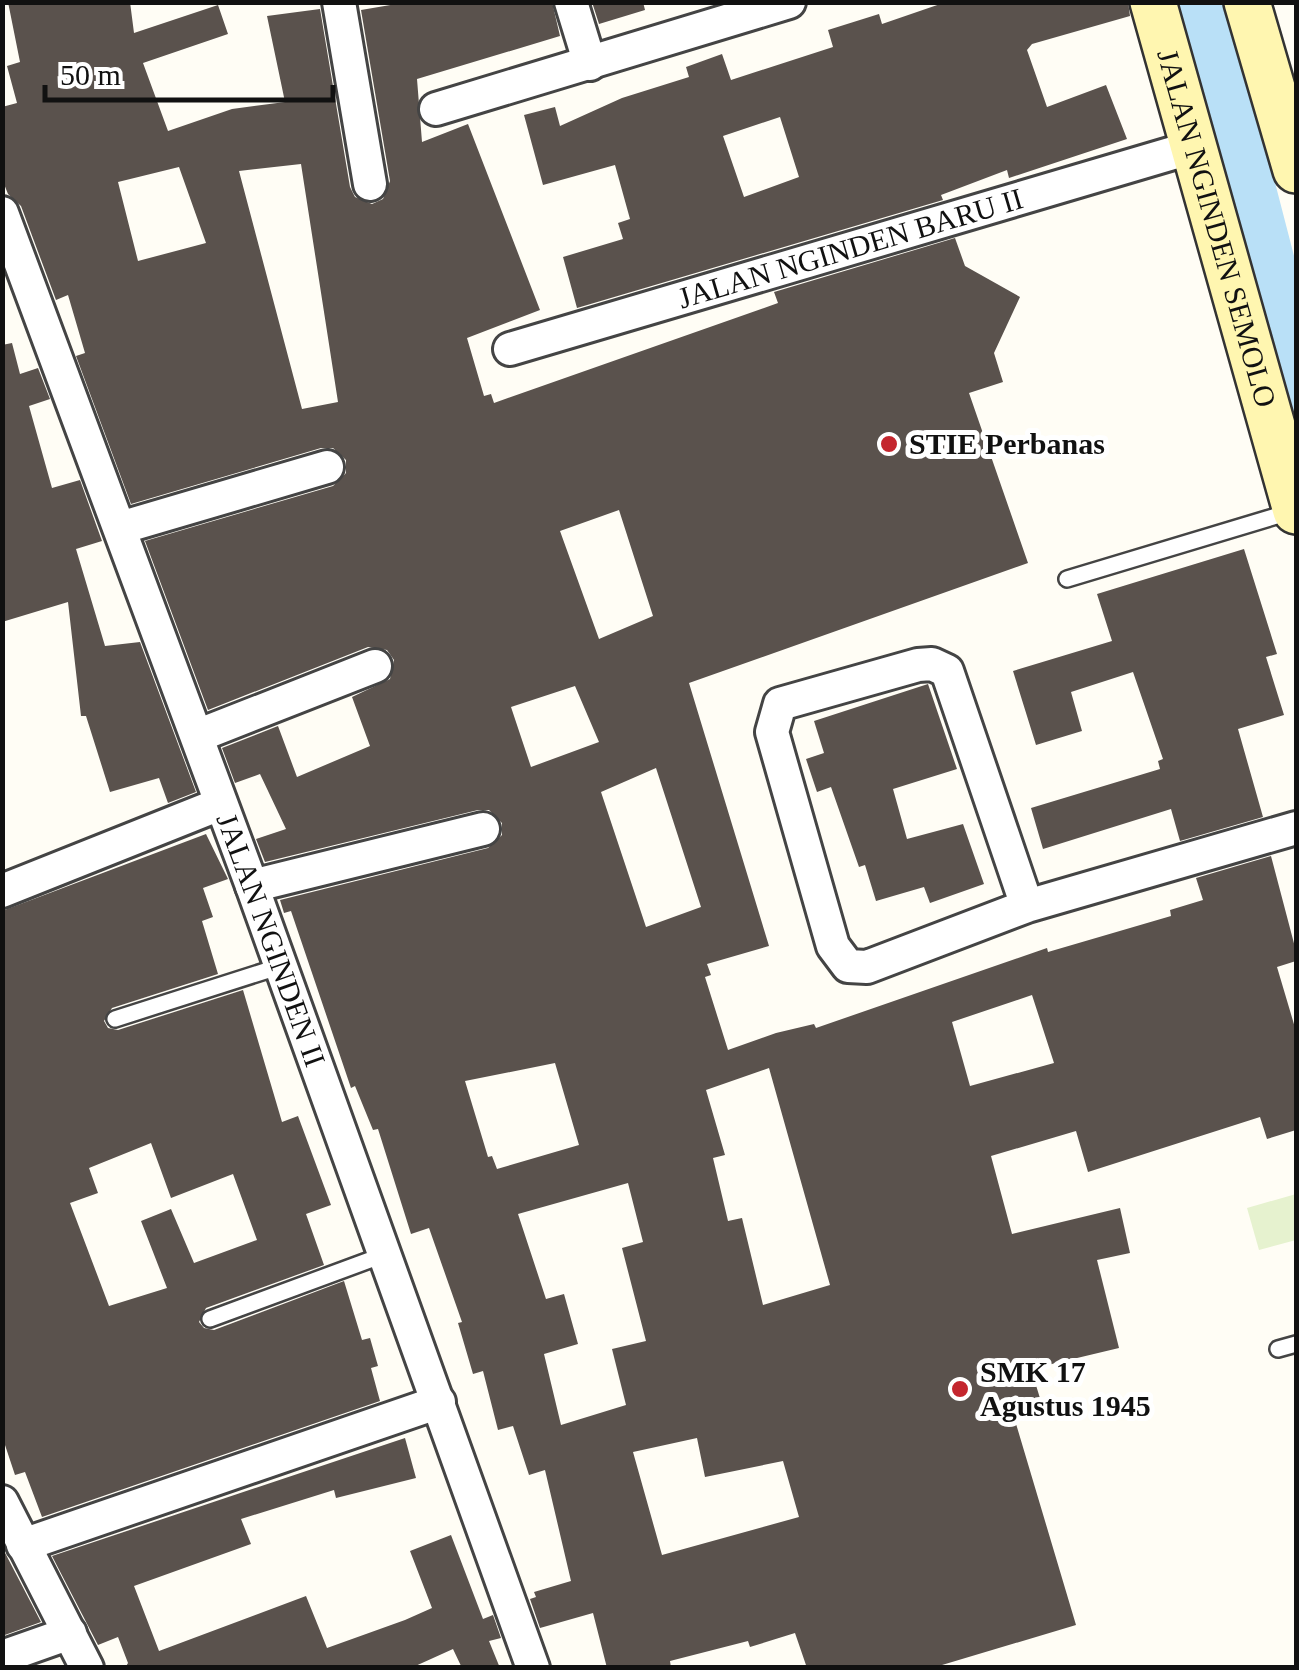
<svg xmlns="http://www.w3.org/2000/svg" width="1299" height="1670" viewBox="0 0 1299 1670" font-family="'Times New Roman',serif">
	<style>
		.pitch { fill: #e6f2cf }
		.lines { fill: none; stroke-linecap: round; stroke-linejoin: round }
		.river { stroke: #b9e0f7; stroke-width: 70 }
		.building { fill: #5a524d; fill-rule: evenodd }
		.service-casing { stroke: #444; stroke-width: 20 }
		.minor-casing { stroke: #444; stroke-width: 38 }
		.secondary-casing { stroke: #333; stroke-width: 50 }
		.service { stroke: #fff; stroke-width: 15 }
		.minor { stroke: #fff; stroke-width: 32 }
		.secondary { stroke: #fff6b0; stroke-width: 45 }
		.poi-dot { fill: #c4262e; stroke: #fff; stroke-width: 4 }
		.labels { text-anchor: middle; stroke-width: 10; stroke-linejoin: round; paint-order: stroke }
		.street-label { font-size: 30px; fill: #111; stroke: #fff }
		.poi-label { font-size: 30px; font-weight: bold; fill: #111; stroke: #fff; text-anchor: start }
	</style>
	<rect width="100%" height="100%" fill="#fffdf5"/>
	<path class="pitch" d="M1296,1194V1240L1259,1250L1247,1208Z"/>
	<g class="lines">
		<path class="river" d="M1192,2L1296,403"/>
	</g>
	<path class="building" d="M8,2H130L134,33L218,5L228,34L143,63L168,131L232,109L285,102L267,16L320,9L350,187L355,197L372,204L383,199L390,181L361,10L408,2H552L560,36L417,79L422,142L468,124L540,310L467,338L484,396L491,394L494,403L778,303L774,292L955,238L965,266L1020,297L994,353L1003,382L969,393L1028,563L689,683L769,946L707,964L711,975L705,977L728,1050L776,1033L814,1024L816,1028L1047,948L1048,952L1171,916L1170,910L1203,900L1196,878L1271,856L1296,951V961L1277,967L1296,1031V1130L1267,1139L1260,1117L1088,1172L1076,1131L991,1156L1012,1234L1120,1208L1130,1253L1097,1260L1119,1348L1031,1369L1043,1408L1014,1417L1076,1625L932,1668H807L795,1633L750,1647L748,1641L670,1661L671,1668H607L593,1613L540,1628L530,1599L536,1597L534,1592L571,1581L545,1470L529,1475L513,1426L498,1430L483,1371L473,1374L458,1323L462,1322L429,1228L411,1234L378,1129L373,1130L355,1086L351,1088L291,911L284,913L280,900L488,848L502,835V823L489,810H478L265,862L256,839L286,829L260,774L235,783L222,748L278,726L297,777L370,746L352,697L390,679L394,660L387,650L368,647L208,710L145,541L333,486L346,473V460L333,448H321L131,504L76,356L85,353L68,295L56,300L21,206L8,194L2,179V107L17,103L7,66L20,62ZM301,164L338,402L302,409L239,171ZM179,167L206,243L138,261L118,182ZM619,510L653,616L599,639L560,531ZM575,686L599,742L531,767L511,707ZM656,768L701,907L646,927L601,792ZM1032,995L1054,1063L970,1086L952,1022ZM555,1063L579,1145L497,1169L492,1156L488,1157L465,1081ZM769,1068L830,1285L763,1305L742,1218L728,1221L713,1158L725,1155L706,1090ZM628,1183L643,1242L622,1248L646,1341L612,1349L626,1405L561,1425L544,1354L578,1344L564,1294L546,1299L518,1214ZM697,1438L705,1477L783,1461L799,1517L662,1555L633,1452Z
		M592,2H643L645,10L599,24Z
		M946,2H1128L1130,16L1032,44L1027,50L1047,107L1106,85L1127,139L1009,178L1007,170L941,195L943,200L577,308L563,257L623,239L618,223L630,219L615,165L543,185L524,115L555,107L560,126L622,98L689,77L686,67L722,54L731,80L833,47L828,30L879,14L882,24ZM780,117L799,177L744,197L723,136Z
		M12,343L20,374L38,368L50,399L29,406L52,488L80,480L102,541L76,549L105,646L140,642L196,792L168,803L159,778L110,792L86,716H81L68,602L2,622V345Z
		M1244,549L1277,654L1266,657L1284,715L1238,729L1263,817L1180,841L1171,809L1043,849L1031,808L1160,769L1158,761L1163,759L1133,672L1071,692L1082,731L1036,745L1013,671L1112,641L1097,594Z
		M928,684L957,769L893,789L907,839L963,824L984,884L930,903L924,887L876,901L865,865L859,867L831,787L817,792L806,759L824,753L814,721Z
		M206,834L228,879L203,888L213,917L202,921L218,974L112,1008L104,1021L108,1028L118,1030L243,990L282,1122L298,1116L331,1205L306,1214L324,1265L206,1308L199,1322L204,1328L214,1330L344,1281L362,1340L370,1338L378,1366L371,1368L380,1401L42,1517L25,1472L15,1475L2,1436V911ZM151,1143L171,1198L233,1174L257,1240L194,1263L171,1209L141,1221L167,1288L109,1306L70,1203L98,1193L89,1168Z
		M405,1438L416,1478L336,1498L334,1490L241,1519L251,1544L134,1586L159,1651L306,1596L327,1648L405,1620L432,1608L410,1551L451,1535L483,1619L493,1615L501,1638L489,1641L500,1668H462L453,1649L411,1668H125L128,1663L118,1637L98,1645L52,1556Z
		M2,1547L41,1622L2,1636Z"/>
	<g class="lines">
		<defs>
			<path id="service" d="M1067,579L1293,511
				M115,1019L281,966
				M210,1319L386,1254
				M1278,1349L1296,1344"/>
			<g id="minor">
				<path d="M339,2L370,184"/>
				<path d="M571,2L590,64"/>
				<path d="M436,109L789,2"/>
				<path id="s1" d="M2,213L252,886L533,1668"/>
				<path id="s2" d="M510,349L1190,148"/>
				<path d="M120,528L327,467"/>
				<path d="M197,736L375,666"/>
				<path d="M252,886L483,829"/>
				<path d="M2,891L220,804"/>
				<path d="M1027,906L947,671L932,664L918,665L780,704L772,732L833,946L848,966L867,967L1027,906L1296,828"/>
				<path d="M2,1502L87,1668"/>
				<path d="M23,1545L439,1402"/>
				<path d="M2,1657L70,1633"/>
			</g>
			<g id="secondary">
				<path id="s3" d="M1153,2L1296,511"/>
				<path d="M1247,2L1296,170"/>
			</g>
		</defs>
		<use href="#service" class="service-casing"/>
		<use href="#minor" class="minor-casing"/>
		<use href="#secondary" class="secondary-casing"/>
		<use href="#service" class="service"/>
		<use href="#minor" class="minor"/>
		<use href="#secondary" class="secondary"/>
	</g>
	<g class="poi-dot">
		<circle cx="889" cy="444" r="10"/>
		<circle cx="960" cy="1389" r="10"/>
	</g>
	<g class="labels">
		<g class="street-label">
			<text dy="10" stroke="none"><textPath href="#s3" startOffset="235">JALAN NGINDEN SEMOLO</textPath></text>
			<text dy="10" stroke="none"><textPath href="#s2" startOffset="355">JALAN NGINDEN BARU II</textPath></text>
			<text dy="10" stroke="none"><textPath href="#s1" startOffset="775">JALAN NGINDEN II</textPath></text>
		</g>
		<g class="poi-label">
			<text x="909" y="454">STIE Perbanas</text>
			<text x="980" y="1382">SMK 17<tspan x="980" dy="34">Agustus 1945</tspan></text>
		</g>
	</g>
	<rect width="1299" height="1670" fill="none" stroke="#111111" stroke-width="10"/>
	<path d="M45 85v15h288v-15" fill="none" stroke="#111111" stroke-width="5"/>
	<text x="60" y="85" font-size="30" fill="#111111" stroke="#ffffff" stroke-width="8" paint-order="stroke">50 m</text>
</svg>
